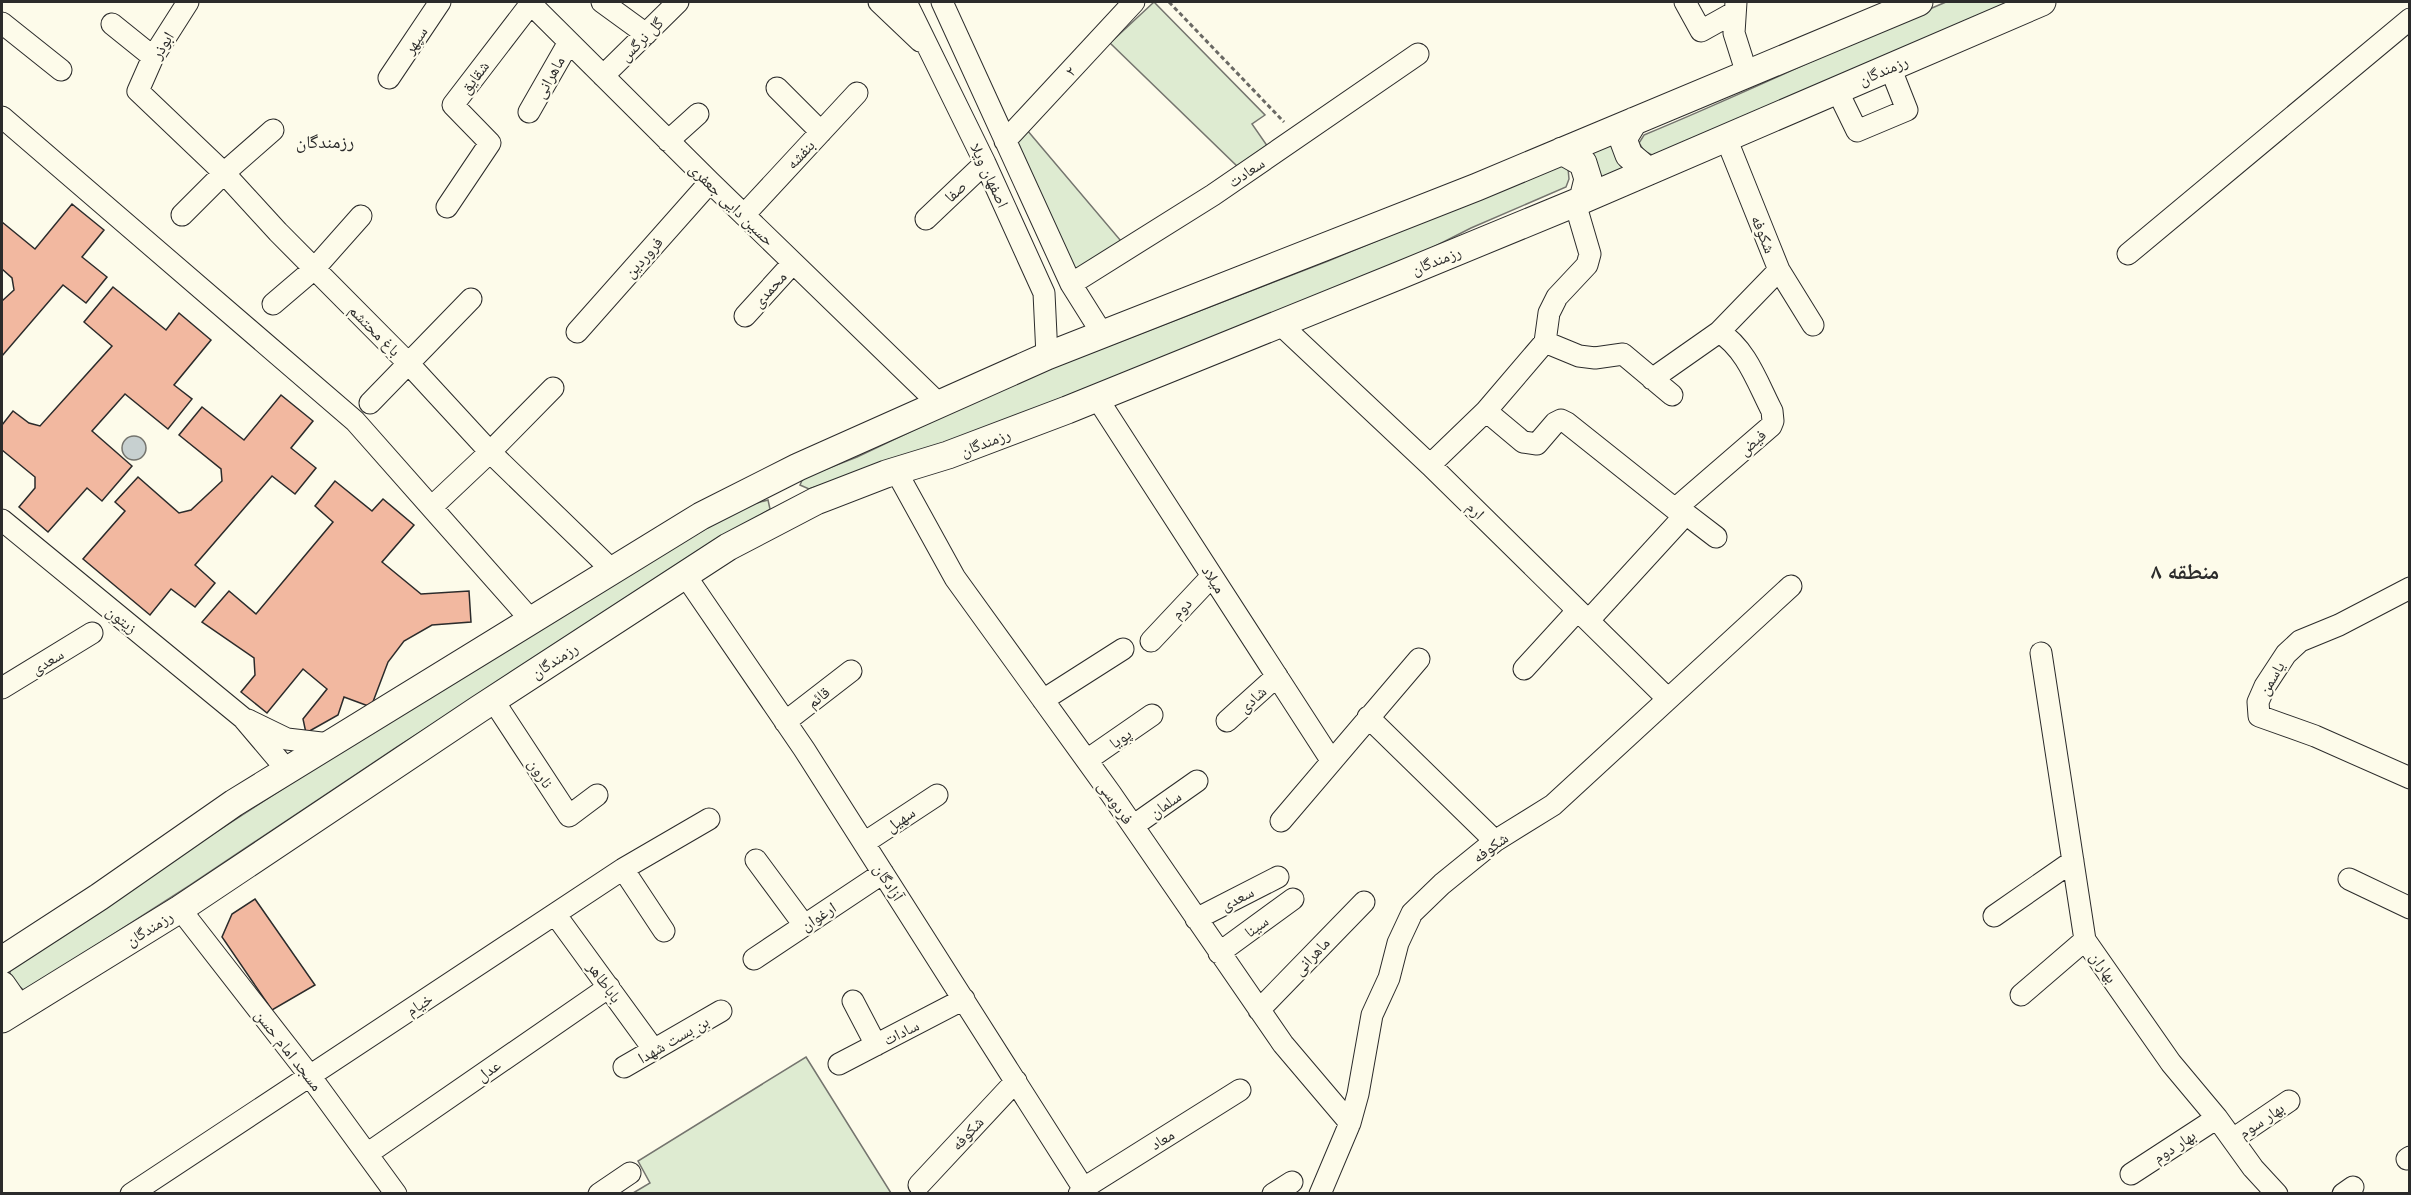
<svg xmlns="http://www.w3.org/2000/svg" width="2411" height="1195" viewBox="0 0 2411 1195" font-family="Arial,'Noto Naskh Arabic',sans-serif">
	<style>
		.green { fill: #deebd1; stroke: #74746e; stroke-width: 1.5 }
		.water { fill: #c7d0d0; stroke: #74746e; stroke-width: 1.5 }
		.building { fill: #f2b8a0; stroke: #2b2b2b; stroke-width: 1.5 }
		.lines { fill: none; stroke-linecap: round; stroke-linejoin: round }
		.minor-casing { stroke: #2b2b2b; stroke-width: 23 }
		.major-casing { stroke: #2b2b2b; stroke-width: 29 }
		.path { stroke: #6a6964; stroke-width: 3; stroke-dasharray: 4.5 3; stroke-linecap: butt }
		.minor { stroke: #fdfbea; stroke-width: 21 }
		.major { stroke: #fdfbea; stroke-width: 27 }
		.labels { text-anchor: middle; stroke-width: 4.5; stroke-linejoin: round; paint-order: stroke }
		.street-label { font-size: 16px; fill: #2b2b2b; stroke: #fdfbea }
		.neighbourhood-label { font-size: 18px; fill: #2b2b2b; stroke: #fdfbea }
		.district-label { font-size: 22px; font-weight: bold; fill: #2b2b2b; stroke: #fdfbea }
	</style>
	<rect width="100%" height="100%" fill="#fdfbea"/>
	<path class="green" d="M1154,2L1265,115L1252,124L1268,147L1238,167L1110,43Z
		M1946,2H2014L1654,156L1644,151L1639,143L1644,135C1746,93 1845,45 1946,2Z
		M1027,130L1121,241L1075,271L1015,143Z
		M1619,135L1628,170L1591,186L1576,154Z
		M1560,165L1568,168L1569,179L1566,187L1471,228L1398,265L922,453L809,489L800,485L803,478L857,457L1013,383L1328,261Z
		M768,500L770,509L755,519L397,747L190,885L25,991L10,979V965L536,625L746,506Z
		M806,1057L891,1193H633L650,1183L638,1161Z"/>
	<path class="water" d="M122 448a12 12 0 1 1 24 0a12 12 0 1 1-24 0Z"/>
	<path class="building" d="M72,204L104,230L82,257L107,277L86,303L63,285L2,356V301L14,290L12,278L2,269V222L35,249Z
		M113,287L166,330L179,313L211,340L174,385L192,399L168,429L125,394L92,431L132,466L102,501L87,488L48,532L19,507L35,488V477L2,450V425L13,411L29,423L40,426L112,346L84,322Z
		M281,395L313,421L291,448L316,468L295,494L272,476L195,565L215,583L195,607L171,589L150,615L83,559L125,511L115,502L138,477L179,513L191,510L222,481L221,469L179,435L202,407L244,440Z
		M335,481L372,511L383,499L414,525L382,562L421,594L469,591L471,622L432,625L404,641L388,662L371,707L344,697L338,715L306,733L303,719L327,689L303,669L267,713L241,692L255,675L254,658L202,622L229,591L256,614L333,522L315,506Z
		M255,899L315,985L272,1010L222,937L232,914Z"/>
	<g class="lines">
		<defs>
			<path id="minor" d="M188,2L153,57L138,91L224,173L278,232L408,363L490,452L612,570
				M529,2L710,182L939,404
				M602,2L646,34
				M879,2L920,41
				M906,2L985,163L1044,293L1047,356
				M942,2L1071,284L1103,335
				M1685,2L1701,31L1735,12
				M1736,2L1734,33L1747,74
				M2,23L61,70
				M112,24L153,57
				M603,76L678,2
				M389,78L440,2
				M777,88L821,132
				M1837,90L1857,131L1907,110L1890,67
				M529,112L569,42
				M2,117L355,421L531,620
				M1726,138L1779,270L1813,325
				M668,141L698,114
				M1005,141L1134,2
				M1575,203L1590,254L1587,265L1557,297L1549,313L1545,342L1579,356L1595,358L1623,354L1672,395
				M447,207L490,143L453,105L532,2
				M182,215L224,173L273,130
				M744,215L857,93
				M926,219L985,163
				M2128,254L2410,19
				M1071,284L1213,195L1418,54
				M273,304L314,269L361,216
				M745,316L793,263
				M1280,324L1430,465L1668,699
				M577,332L710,182
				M1719,332L1779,270
				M1652,379L1719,332C1746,348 1758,384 1772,411L1773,421L1771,426L1675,509
				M1097,398L1331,760
				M370,403L471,299
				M1486,411L1523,442L1537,444L1555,423L1561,420L1567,423L1675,509L1686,514L1716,537
				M1430,465L1486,411L1545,342
				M896,471L955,578L1111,794L1283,1044L1350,1123
				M437,502L490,452L553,388
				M2,520L243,718L287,770
				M685,575L804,749L1087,1194
				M2410,588L2339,625L2300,641L2286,654L2265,686L2258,702L2259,716L2315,736L2410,778
				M1589,620L1686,514
				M1151,641L1212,576
				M2041,653L2085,940L2171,1063L2217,1118L2253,1168L2277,1194
				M1524,669L1577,611
				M2,688L92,633
				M493,700L569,816L597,795
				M1043,700L1123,649
				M1368,717L1495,841
				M248,720L287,739L330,744
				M1227,721L1277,676
				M785,722L851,671
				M1087,760L1152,715
				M1281,821L1419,659
				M1133,826L1197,781
				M864,843L937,795
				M756,860L804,925
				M623,869L664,931
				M2349,879L2410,908
				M180,909L310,1076L396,1194
				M555,914L654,1050
				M1994,916L2073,861
				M1196,919L1278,877
				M1219,953L1293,899
				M754,959L883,873
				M2021,995L2085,940
				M853,1001L876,1045
				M1259,1010L1364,902
				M839,1064L964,999
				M624,1067L721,1011
				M2233,1139L2289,1101
				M367,1154L609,987
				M2407,1159L2410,1157
				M2131,1174L2217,1118
				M919,1185L1016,1081
				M131,1194L623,869L709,819
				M599,1194L630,1173
				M1079,1194L1084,1188L1240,1090
				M1273,1194L1292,1182
				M1320,1194L1350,1123L1358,1094L1372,1015L1389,978L1398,943L1412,913L1442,884L1495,841L1553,805L1791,586
				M2343,1194L2353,1187"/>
			<path id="major" d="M1634,121L1623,139L1629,155L1648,171
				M1562,151L1583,163L1588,179L1583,199
				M2,960L99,897L234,803L701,516L798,467L1047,356L1477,187L1919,2
				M2,985L18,1008
				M2,1019L180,909L479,709L728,547L816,501L886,474L948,455L1067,410L1398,276L1575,203L2042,2"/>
		</defs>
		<use href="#minor" class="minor-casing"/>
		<use href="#major" class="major-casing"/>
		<path class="path" d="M1169,2L1284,122"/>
		<use href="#minor" class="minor"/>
		<use href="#major" class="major"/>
	</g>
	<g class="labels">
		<g class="street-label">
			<text transform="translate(641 39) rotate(-45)" y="6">گل نرگس</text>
			<text transform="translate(415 40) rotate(-56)" y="6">سپهر</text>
			<text transform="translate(162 45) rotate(-59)" y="6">ابوذر</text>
			<text transform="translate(1883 70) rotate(-23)" y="6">رزمندگان</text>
			<text transform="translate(1070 71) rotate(-47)" y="6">۲</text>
			<text transform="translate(474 77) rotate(-53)" y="6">شقایق</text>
			<text transform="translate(549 77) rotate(-61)" y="6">ماهرانی</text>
			<text transform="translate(800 154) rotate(-47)" y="6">بنفشه</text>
			<text transform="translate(1246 172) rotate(-34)" y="6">سعادت</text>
			<text transform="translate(990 175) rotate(65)" y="6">اصفهان ویلا</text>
			<text transform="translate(955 191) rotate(-43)" y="6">صفا</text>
			<text transform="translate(732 204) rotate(44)" y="6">حسین دایی جعفری</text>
			<text transform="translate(1764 234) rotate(68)" y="6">شکوفه</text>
			<text transform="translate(643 257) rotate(-48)" y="6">فروردین</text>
			<text transform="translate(1436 260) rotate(-22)" y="6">رزمندگان</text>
			<text transform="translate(769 289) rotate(-48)" y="6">محمدی</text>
			<text transform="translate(375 330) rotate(45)" y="6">باغ محتشم</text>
			<text transform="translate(985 442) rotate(-21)" y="6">رزمندگان</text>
			<text transform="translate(1752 442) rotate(-41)" y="6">فیض</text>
			<text transform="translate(1476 510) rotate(45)" y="6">ارم</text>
			<text transform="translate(1214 579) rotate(57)" y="6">میلاد</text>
			<text transform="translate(1181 608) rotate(-47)" y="6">دوم</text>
			<text transform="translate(122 619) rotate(39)" y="6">زیتون</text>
			<text transform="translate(554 660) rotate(-33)" y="6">رزمندگان</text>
			<text transform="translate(47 661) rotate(-31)" y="6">سعدی</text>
			<text transform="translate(2271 678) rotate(-60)" y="6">یاسمن</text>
			<text transform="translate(818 697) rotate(-38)" y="6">قائم</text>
			<text transform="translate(1252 699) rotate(-42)" y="6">شادی</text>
			<text transform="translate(1120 738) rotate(-35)" y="6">پویا</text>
			<text transform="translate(541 773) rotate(57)" y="6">نارون</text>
			<text transform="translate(1116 802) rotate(55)" y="6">فردوسی</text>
			<text transform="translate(1165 804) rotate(-35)" y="6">سلمان</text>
			<text transform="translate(900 819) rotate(-34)" y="6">سهیل</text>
			<text transform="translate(1490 847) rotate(-36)" y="6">شکوفه</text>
			<text transform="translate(889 882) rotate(57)" y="6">آزادگان</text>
			<text transform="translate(1237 898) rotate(-27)" y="6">سعدی</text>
			<text transform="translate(818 916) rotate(-33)" y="6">ارغوان</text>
			<text transform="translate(1256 926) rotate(-36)" y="6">سینا</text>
			<text transform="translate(149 928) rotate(-32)" y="6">رزمندگان</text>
			<text transform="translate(1311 956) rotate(-47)" y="6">ماهرانی</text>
			<text transform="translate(2104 967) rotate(55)" y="6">بهاران</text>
			<text transform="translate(605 982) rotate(54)" y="6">باباطاهر</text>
			<text transform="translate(419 1004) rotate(-33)" y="6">خیام</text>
			<text transform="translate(901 1032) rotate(-27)" y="6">سادات</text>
			<text transform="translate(673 1039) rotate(-30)" y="6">بن بست شهدا</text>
			<text transform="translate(289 1050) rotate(52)" y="6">مسجد امام حسن</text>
			<text transform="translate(488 1070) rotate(-35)" y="6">عدل</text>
			<text transform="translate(2261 1120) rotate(-34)" y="6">بهار سوم</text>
			<text transform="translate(967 1133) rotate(-47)" y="6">شکوفه</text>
			<text transform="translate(1162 1139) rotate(-32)" y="6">معاد</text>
			<text transform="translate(2174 1146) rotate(-33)" y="6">بهار دوم</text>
		</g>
		<g class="neighbourhood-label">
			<text x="325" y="148">رزمندگان</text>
		</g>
		<g class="district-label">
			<text x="2185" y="579">منطقه ۸</text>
		</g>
	</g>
	<rect width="2411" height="1195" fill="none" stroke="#2b2b2b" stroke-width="6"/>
</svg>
